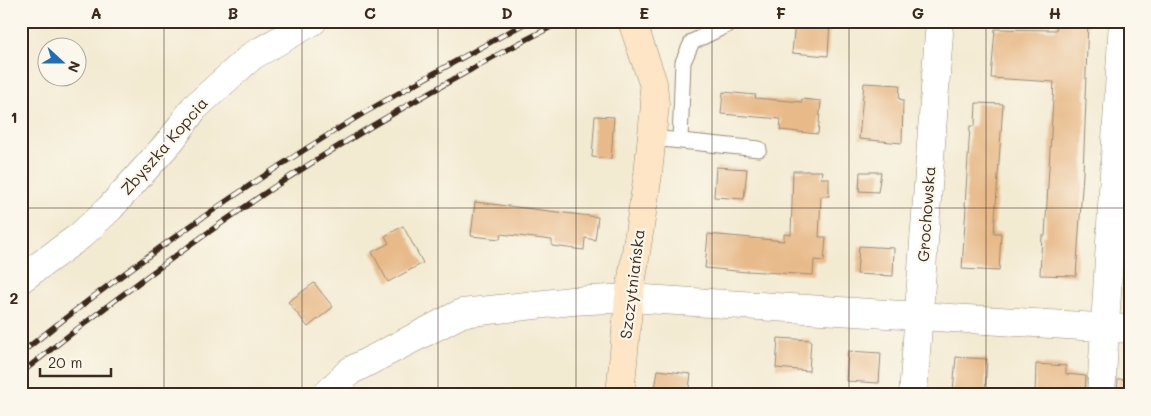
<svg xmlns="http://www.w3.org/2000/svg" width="1151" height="416" viewBox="0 0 1151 416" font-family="Mali,sans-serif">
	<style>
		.building { fill: #e8ba89 }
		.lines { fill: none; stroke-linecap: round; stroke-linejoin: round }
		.lane-casing { stroke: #978a78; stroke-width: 17 }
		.street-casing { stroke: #978a78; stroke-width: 29 }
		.secondary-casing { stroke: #978a78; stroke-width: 29 }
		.lane { stroke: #fff; stroke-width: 15 }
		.street { stroke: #fff; stroke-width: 28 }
		.secondary { stroke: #fde5c5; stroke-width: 28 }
		.rail-casing { stroke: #3b2a1e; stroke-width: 5.5 }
		.rail { stroke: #fbf7ec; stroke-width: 4; stroke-dasharray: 11; stroke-linecap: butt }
		.grid { fill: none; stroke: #3b2a1e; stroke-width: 1; stroke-opacity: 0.55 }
		.labels { text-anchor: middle; stroke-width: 4.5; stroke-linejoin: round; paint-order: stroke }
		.street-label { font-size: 16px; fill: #3b2a1e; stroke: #fbf7ec }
		.neatline { fill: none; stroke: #3b2a1e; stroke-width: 2 }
		.grid-label { font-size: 16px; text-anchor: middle; font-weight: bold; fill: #3b2a1e }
	</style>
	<rect width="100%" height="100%" fill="#fbf7ec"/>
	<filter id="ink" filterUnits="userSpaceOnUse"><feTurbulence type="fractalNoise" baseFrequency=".02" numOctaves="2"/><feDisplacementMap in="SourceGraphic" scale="10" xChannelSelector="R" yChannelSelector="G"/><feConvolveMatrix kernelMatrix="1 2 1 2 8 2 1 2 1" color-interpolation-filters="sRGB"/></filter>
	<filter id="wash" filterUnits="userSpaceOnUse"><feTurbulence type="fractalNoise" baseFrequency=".0096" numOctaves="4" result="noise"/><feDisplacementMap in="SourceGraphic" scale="20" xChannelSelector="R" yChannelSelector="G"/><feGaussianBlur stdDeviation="1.12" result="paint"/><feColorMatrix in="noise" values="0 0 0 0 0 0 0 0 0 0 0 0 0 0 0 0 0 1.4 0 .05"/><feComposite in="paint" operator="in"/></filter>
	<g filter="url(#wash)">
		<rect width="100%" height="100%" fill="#f3ead2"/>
		<g id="blocks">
			<path class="building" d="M795,21H830L828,56L792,53Z
				M1057,21H1088L1085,99H1086L1083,173L1076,276L1040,275L1042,236H1045L1054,82L991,78L995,29L1056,30Z
				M864,83L900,85L899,99L903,100L902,143L859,139Z
				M723,92L756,95L755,98L802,102V99L821,101L818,134L780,130L781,119L721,114Z
				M976,103L1003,104L994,233H1001L999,271L962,269L966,206H965L970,126H975Z
				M595,116L614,117L611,159L592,157Z
				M716,167L747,169L744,199L714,197Z
				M793,171H822L821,178H829V196H821L819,237H826L824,261L814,260L813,275L747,271V272L705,268L708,234L784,241V234L791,235Z
				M860,172H881L878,192L859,191Z
				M475,202L598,217L595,240L585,238L584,250L552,246V240L501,234L500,239L471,236Z
				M403,226L423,263L388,282L372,252L389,243L385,236Z
				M859,246L894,248L893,276L857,274Z
				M314,283L333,307L308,327L288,302Z
				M778,338L811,340L809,371L776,368Z
				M848,351L881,353L879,383L846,381Z
				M956,357L987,359L985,392L953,391Z
				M1036,364L1066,366V374L1086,376L1085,395H1035Z
				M658,370L691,374L688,395H654Z
				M1118,379L1130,380V395H1117Z"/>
		</g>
	</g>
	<g filter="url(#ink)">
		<use href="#blocks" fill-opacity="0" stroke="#978a78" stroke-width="1"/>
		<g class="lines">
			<defs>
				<path id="lane" d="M652,138L759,149
					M680,140L683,62L692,42L735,21"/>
				<path id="street" d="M21,279L80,236L110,208L172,139L194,108L252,56L313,21
					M326,395L350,371L462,313L572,301L629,298L1130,329
					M913,395L939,33
					M1101,395L1123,21"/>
				<path id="secondary" d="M620,395L629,298L648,174L655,105L653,83L632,21"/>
			</defs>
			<use href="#lane" class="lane-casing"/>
			<use href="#street" class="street-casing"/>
			<use href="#secondary" class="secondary-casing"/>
			<use href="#lane" class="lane"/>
			<use href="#street" class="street"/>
			<use href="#secondary" class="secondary"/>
			<defs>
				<path id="rail" d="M21,353C130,266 244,185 364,113C419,81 474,51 529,21
					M21,373C104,307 189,244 277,185C340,144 406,105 472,69C501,52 532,37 562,21"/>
			</defs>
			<use href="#rail" class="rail-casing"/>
			<use href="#rail" class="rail"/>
		</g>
	</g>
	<path class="grid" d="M164,21V395M302,21V395M438,21V395M576,21V395M712,21V395M849,21V395M986,21V395M21,208H1130"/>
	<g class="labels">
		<g class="street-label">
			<text transform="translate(164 146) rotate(-49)" y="6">Zbyszka Kopcia</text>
			<text transform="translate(926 214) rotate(-86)" y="6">Grochowska</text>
			<text transform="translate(632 284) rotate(-83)" y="6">Szczytniańska</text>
		</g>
	</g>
	<rect width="1151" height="416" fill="none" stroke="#fbf7ec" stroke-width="55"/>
	<g transform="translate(62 62) rotate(111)"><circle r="24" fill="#fbf7ec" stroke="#aea59a"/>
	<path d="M0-4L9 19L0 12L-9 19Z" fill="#1f6fb2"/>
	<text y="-8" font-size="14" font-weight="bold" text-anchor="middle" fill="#3b2a1e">N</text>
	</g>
	<path d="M40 368v8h71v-8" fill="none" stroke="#3b2a1e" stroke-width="2.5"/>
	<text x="48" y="368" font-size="15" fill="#3b2a1e" stroke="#fbf7ec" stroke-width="4" paint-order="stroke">20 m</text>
	<rect x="28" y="28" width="1096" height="360" class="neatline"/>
	<g class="grid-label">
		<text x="96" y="19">A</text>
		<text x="233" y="19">B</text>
		<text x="370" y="19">C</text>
		<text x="507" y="19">D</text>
		<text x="644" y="19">E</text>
		<text x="781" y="19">F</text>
		<text x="918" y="19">G</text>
		<text x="1055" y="19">H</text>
		<text x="14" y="123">1</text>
		<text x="14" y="304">2</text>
	</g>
</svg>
